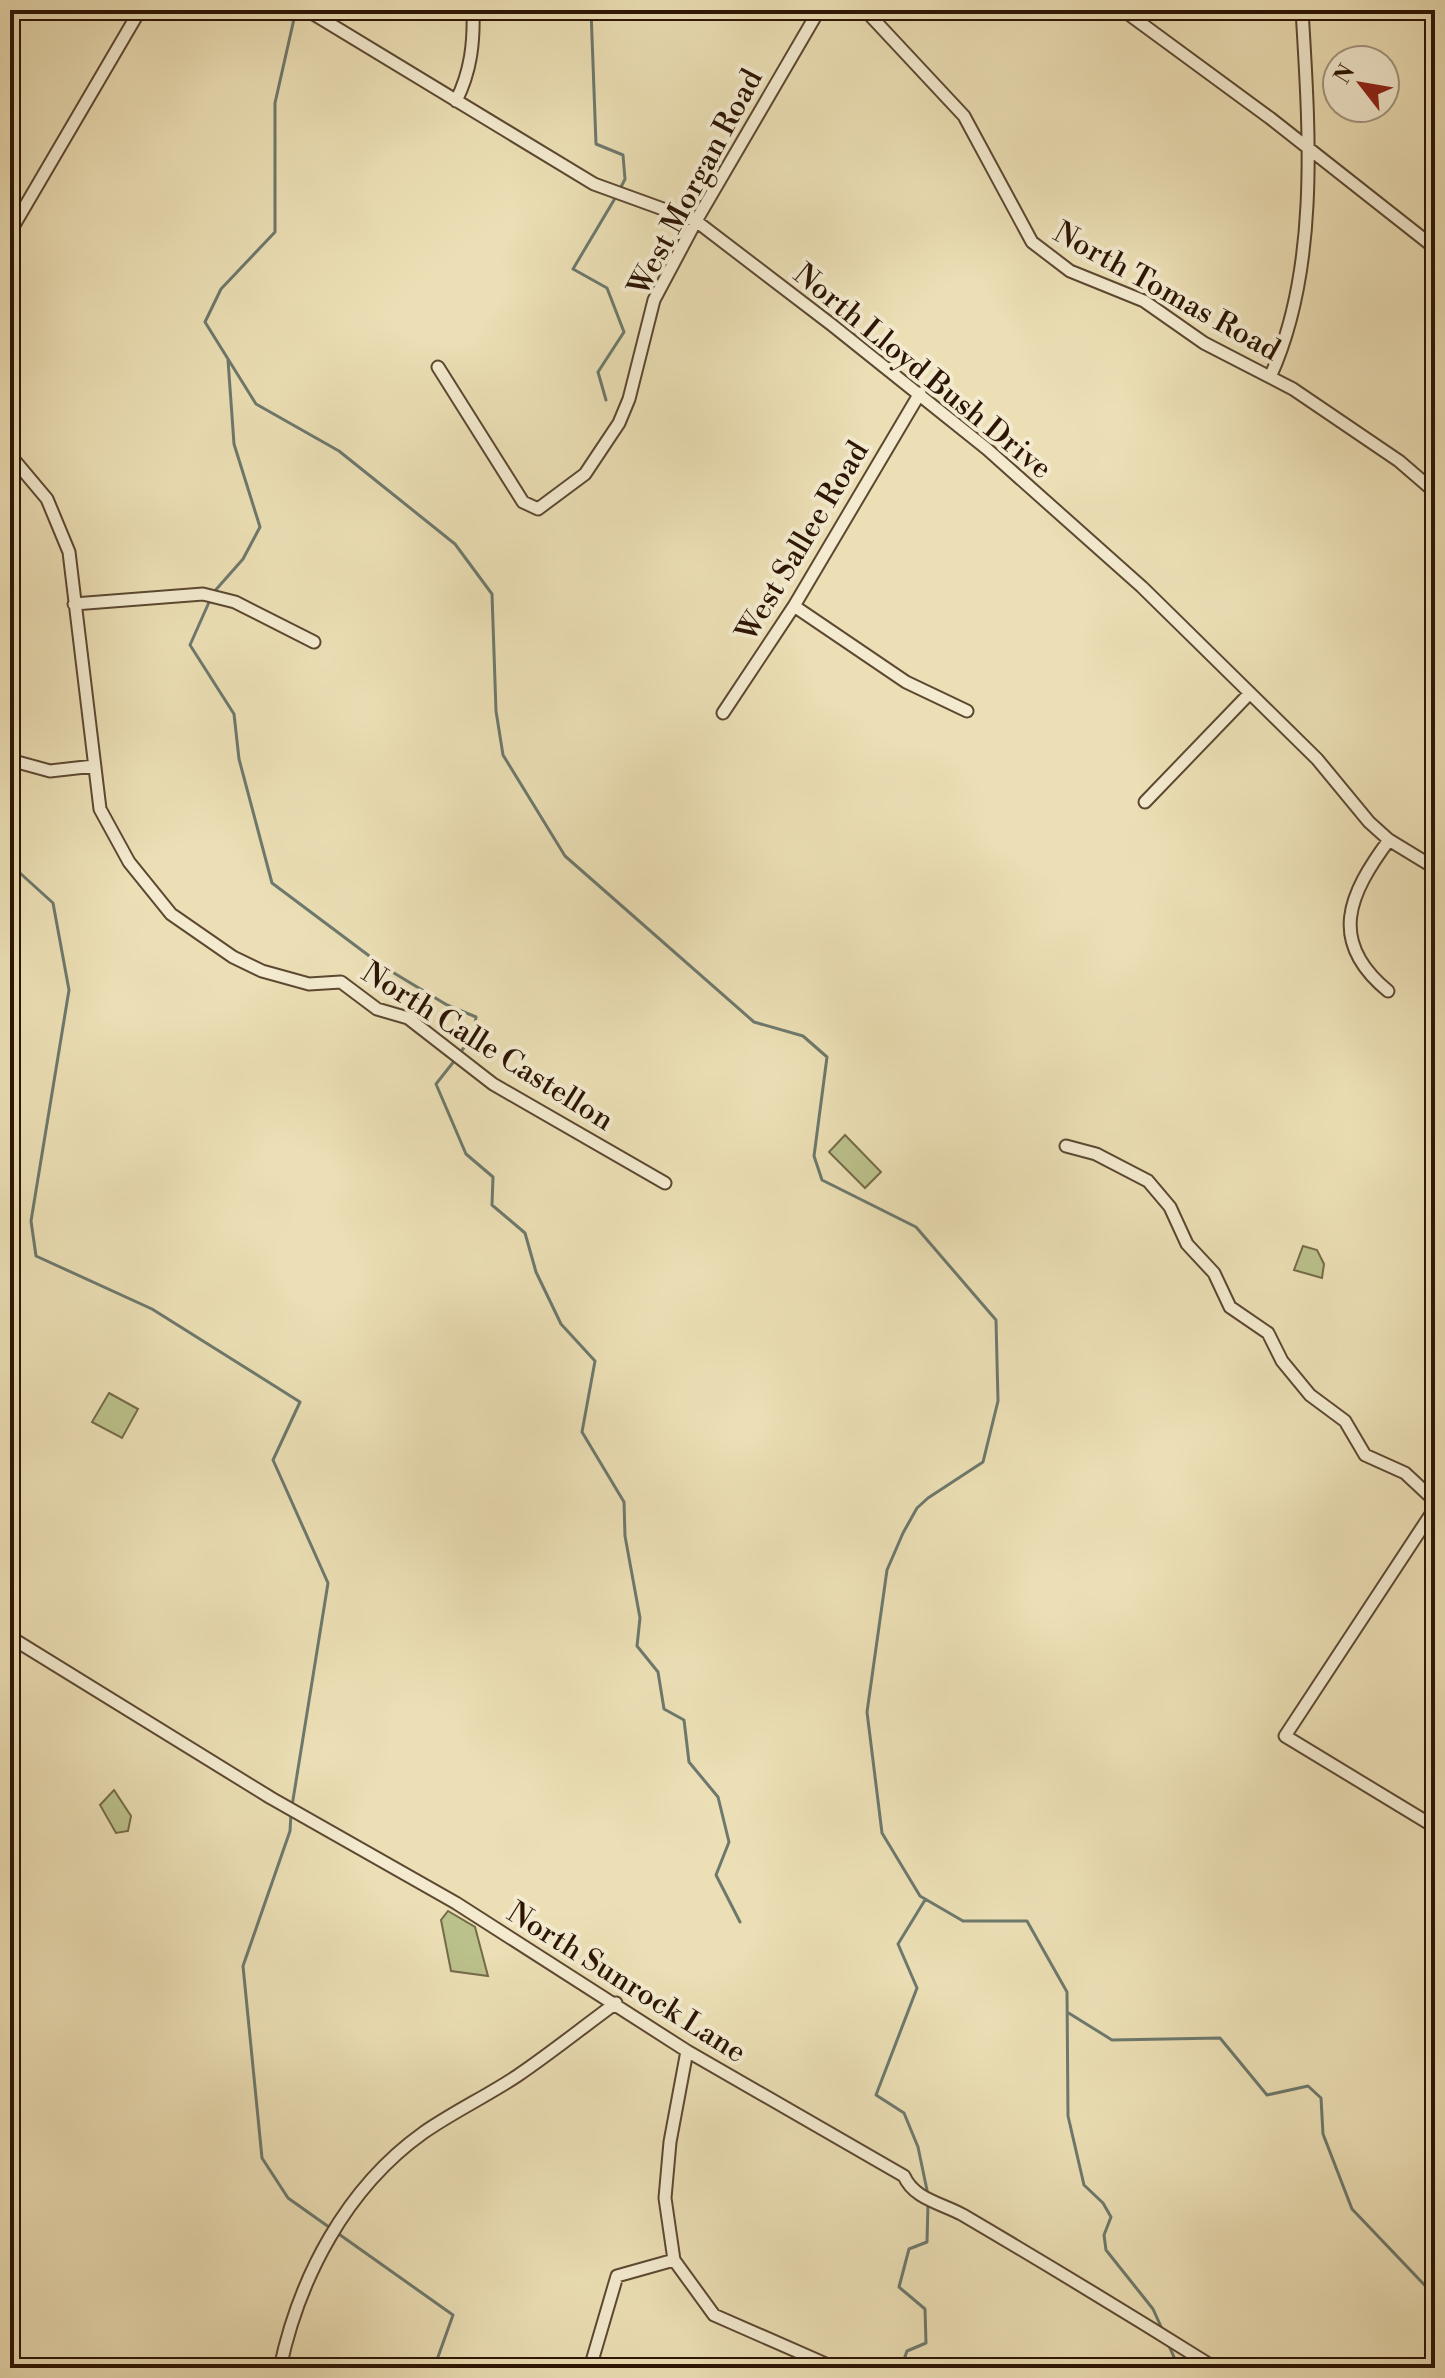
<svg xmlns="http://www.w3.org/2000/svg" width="1445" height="2378" viewBox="0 0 1445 2378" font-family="'Libre Bodoni',serif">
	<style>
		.green { fill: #bbc18b; stroke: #746b48; stroke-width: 2 }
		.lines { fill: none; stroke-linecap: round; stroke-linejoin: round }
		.stream { stroke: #6d796d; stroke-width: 3 }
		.minor-casing { stroke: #5c4831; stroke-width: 15 }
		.minor { stroke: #f3eacf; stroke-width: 11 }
		.labels { text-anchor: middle; stroke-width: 8; stroke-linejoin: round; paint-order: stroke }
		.street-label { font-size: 30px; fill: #2c1505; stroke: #f3eacf }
	</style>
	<rect width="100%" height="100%" fill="#ecdfb5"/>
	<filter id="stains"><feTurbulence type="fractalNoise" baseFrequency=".0025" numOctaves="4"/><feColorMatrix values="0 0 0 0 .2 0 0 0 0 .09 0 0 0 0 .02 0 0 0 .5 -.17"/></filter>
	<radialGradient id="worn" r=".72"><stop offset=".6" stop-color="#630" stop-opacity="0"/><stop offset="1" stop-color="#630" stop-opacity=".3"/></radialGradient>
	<path class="green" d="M845,1135L881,1172L865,1188L829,1152Z
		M1303,1246L1317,1250L1324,1264L1322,1278L1294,1270Z
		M109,1393L138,1409L122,1438L92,1422Z
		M114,1790L131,1816L128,1831L116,1833L100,1805Z
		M448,1911L475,1927L488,1976L451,1971L441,1920Z"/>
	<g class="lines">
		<path class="stream" d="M296,10L275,103V232L221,289L205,322L256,404L339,451L455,544L492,594L496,711L503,755L565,856L754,1022L803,1036L827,1057L814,1156L822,1180L916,1227L996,1320L998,1401L983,1462L928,1498L917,1508L903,1533L887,1570L867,1712L882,1833L920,1896L963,1921H1027L1067,1992L1068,2116L1084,2185L1103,2203L1111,2217L1104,2235L1106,2250L1153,2309L1163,2331
			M591,10L596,144L623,155L625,179L620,189
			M606,400L598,372L624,332L607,288L573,269L617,195
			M213,593L243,559L260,527L234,444L228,360
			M210,600L190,645L234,714L239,759L272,883L384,967L447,1005L476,1017L473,1036L459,1054
			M10,864L53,903L69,990L31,1221L36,1256L152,1309L300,1402L273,1460L328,1583L292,1806
			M455,1060L436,1084L466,1154L493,1177L492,1205L525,1233L536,1272L561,1324L595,1361L582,1432L624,1502L625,1536L640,1618L637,1646L658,1672L664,1709L684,1720L689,1762L718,1797L729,1842L716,1875L740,1922
			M291,1813L290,1831L243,1966L262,2158L288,2198L453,2315L434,2368
			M925,1900L898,1944L917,1988L876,2095L904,2113L918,2147L928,2195
			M1067,2012L1112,2040L1220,2038L1267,2095L1308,2086L1321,2098L1323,2134L1352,2209L1435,2296
			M1169,2346L1179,2368
			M901,2368L907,2351L926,2343L925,2309L899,2287L909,2249L927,2242L928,2203"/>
		<defs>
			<path id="minor" d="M307,10L594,184L696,221L832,325L987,449L1142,587L1317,759L1369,822L1389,840L1435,868
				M865,10L964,116L1032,242L1070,271L1144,301L1204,343L1293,389L1399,461L1435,492
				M1123,10L1270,118L1435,248
				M456,101C471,71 474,43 473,10
				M10,232L140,10
				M438,367L523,502L538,509L585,474L619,423L629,399L654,300L696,221L819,10
				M1270,377C1320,269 1309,127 1302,10
				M10,455L47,499L69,552L100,809L129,862L171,914L233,957L262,971L309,984L341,982L377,1009L408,1018L493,1084L665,1183
				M74,604L203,594L235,602L314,642
				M794,606L906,682L967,711
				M723,713L794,606L920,393
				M10,760L50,771L94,766
				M1145,802L1250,693
				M1388,991C1327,941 1349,894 1389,840
				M1066,1146L1096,1154L1148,1181L1170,1207L1187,1244L1214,1273L1230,1307L1268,1333L1282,1361L1310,1395L1345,1421L1365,1455L1405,1473L1435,1501
				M1435,1508L1285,1736L1435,1827
				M10,1637L271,1798L456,1903L687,2051L904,2176C914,2199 941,2203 963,2215C1048,2265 1132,2316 1215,2368
				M674,2260L714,2315L835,2368
				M280,2368C299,2278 346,2188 423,2133C453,2112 487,2096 517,2076C551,2053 583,2027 616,2003
				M590,2368L617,2276L674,2260L665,2198L670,2142L687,2051
				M1428,2368L1435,2356"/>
		</defs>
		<use href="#minor" class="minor-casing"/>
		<use href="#minor" class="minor"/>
	</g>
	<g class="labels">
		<g class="street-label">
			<text transform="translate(695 182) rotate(-62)" y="10">West Morgan Road</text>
			<text transform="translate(1167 291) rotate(29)" y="10">North Tomas Road</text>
			<text transform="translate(923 371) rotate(39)" y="10">North Lloyd Bush Drive</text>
			<text transform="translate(802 541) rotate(-59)" y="10">West Sallee Road</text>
			<text transform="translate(488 1046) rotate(32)" y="10">North Calle Castellon</text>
			<text transform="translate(627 1982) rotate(32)" y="10">North Sunrock Lane</text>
		</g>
	</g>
	<rect width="1445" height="2378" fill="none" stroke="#ecdfb5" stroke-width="40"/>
	<rect x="12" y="12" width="1421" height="2354" fill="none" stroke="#2c1505" stroke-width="4"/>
	<rect x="20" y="20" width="1405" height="2338" fill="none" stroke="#2c1505" stroke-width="2"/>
	<g transform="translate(1361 84) rotate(301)"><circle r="38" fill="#f3eacf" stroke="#a3957e" stroke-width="2"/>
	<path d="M0-6L14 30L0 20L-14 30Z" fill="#8f2418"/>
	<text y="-12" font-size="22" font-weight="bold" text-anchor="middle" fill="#2c1505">N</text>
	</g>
	<rect width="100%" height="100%" filter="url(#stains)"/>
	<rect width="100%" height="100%" fill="url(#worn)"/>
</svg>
